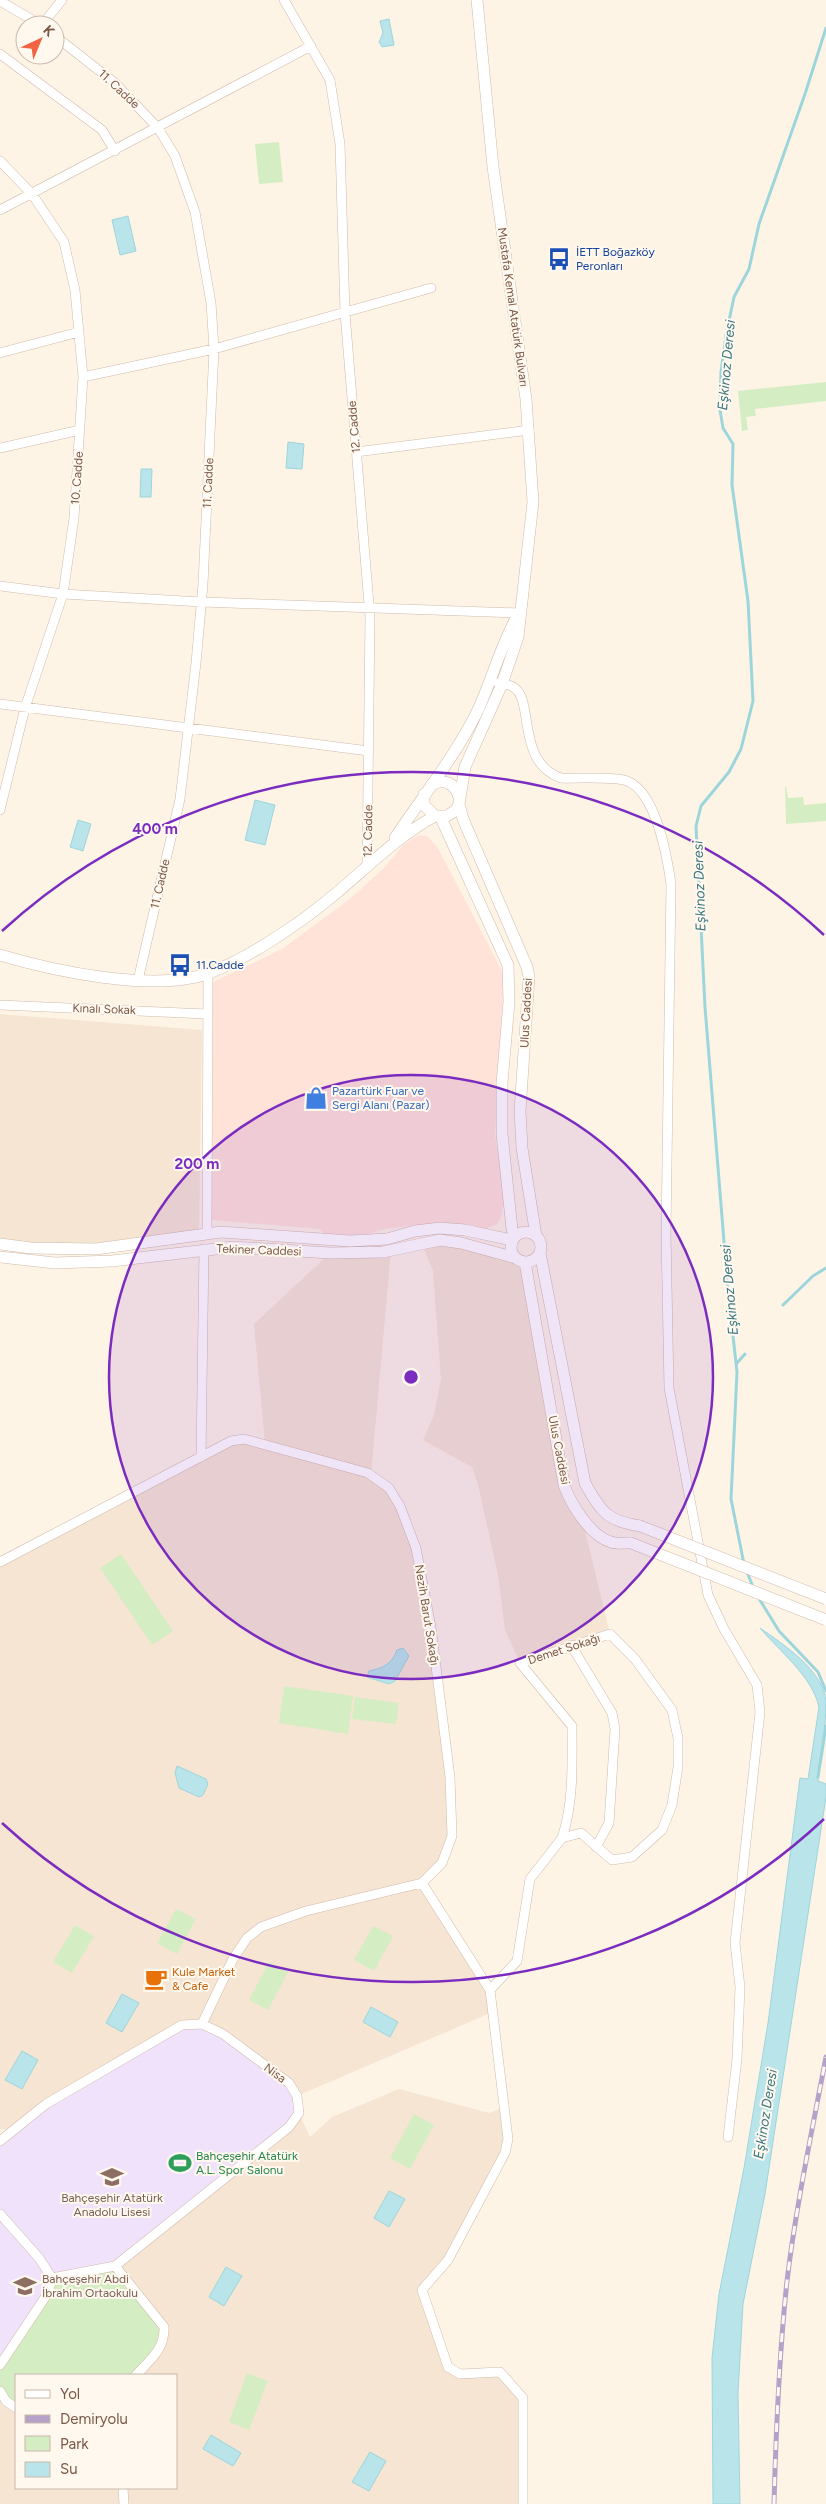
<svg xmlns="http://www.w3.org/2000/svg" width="826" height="2504" viewBox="0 0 826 2504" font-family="Figtree,sans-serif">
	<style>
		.residential { fill: #f6e5d3 }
		.commercial { fill: #ffe3d9 }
		.education { fill: #f1e2fb }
		.green { fill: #d5edc3 }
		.water { fill: #b8e4ea; stroke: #9dd5dc }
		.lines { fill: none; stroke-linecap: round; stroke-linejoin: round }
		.stream { stroke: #9dd5dc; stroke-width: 3 }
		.minor-casing { stroke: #d1baaa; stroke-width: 10 }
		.tertiary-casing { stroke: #d1baaa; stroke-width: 12 }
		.minor { stroke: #fff; stroke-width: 9 }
		.tertiary { stroke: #fff; stroke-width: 11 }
		.rail-casing { stroke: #b6a2c9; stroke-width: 5 }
		.rail { stroke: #fff8ee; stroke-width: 3; stroke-dasharray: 9; stroke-linecap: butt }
		.tertiary-bridge-casing { stroke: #d1baaa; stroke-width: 12; stroke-linecap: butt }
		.tertiary-bridge { stroke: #fff; stroke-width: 11 }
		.ring { fill: none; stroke: #7b2cbf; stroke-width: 2.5 }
		.labels { text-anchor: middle; stroke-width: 4; stroke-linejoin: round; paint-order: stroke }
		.street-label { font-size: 12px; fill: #7a5848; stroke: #fff8ee }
		.transit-label { font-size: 12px; fill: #164399; stroke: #fff8ee; text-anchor: start }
		.shop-label { font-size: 12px; fill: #366cbe; stroke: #fff8ee; text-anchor: start }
		.food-label { font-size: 12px; fill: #c56008; stroke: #fff8ee; text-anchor: start }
		.leisure-label { font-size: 12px; fill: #27864d; stroke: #fff8ee; text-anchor: start }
		.education-label { font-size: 12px; fill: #785e54; stroke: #fff8ee }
		.water-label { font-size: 14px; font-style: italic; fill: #3a7780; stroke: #fff8ee }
		.centre { fill: #7b2cbf; stroke: #fff8ee; stroke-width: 2.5 }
		.ring-label { font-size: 15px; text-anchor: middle; font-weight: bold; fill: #7b2cbf; stroke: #fff8ee; stroke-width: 4; stroke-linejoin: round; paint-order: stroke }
	</style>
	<rect width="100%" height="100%" fill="#fef4e6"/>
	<path class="residential" d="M0,1014L202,1030L199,1235L115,1248L0,1244Z
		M431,1242L520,1261L564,1485L582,1518L610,1634L520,1663L505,1630L498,1575L478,1484L472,1467L423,1440L434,1415L441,1379L433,1271L422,1244Z
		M391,1251L371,1474L389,1488L416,1548L450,1777L448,1848L422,1884L490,1990L493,2012L297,2096L12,2130L0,2129V1562L231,1441L265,1443L254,1324L330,1253Z
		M399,2089L489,2113L504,2107L508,2139L448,2260L422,2290L448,2367L460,2374L500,2372L523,2398V2504H0V2391L16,2408V2488H176V2375H136L115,2266L299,2113L310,2137L332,2117Z"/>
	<path class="commercial" d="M419,835L427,836L438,848L502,971L504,982L495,1134L504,1198L501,1218L496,1225L485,1229L434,1223L385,1229L369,1234L335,1236L325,1235L319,1229L212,1220L213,982L282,949L351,898L383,869L404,844Z"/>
	<path class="education" d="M202,2024L289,2083L299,2113L0,2365V2141L12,2130L182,2025Z"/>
	<path class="green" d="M279,142L283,182L259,184L255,144Z
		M826,382V401L755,409L756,416L746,417L748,430L742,431L738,391Z
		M785,786H786L788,798L803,797L804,805L826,803V821L786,824Z
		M121,1554L173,1631L152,1645L100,1568Z
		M284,1686L353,1696L348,1734L279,1723Z
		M355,1697L399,1703L396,1724L352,1719Z
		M176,1909L196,1919L177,1954L157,1943Z
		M75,1925L94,1936L72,1973L53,1962Z
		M373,1926L393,1936L374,1971L354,1960Z
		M269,1962L288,1972L268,2010L249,2000Z
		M414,2114L434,2125L410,2169L390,2158Z
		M115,2266L164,2327L165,2339L136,2375H16V2408L0,2391V2365L52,2278Z
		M247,2373L268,2381L249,2430L229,2422Z"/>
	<path class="water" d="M389,19L394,45L382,47L379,42L383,33L380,21Z
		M128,216L136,251L120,255L112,220Z
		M288,442L304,444L302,469L286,468Z
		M141,469H152L151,497H140Z
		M255,800L275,805L265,845L245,840Z
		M78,820L91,824L83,851L70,847Z
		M760,1628C783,1644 823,1670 826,1701C826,1727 821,1755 818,1781L826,1784V1797L765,2194L743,2304L738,2393L740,2504H713L712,2358L719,2294L744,2168L768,2023L800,1778L808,1779L819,1707C812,1676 780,1652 760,1628Z
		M403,1648L409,1656L395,1681L389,1684L367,1677L369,1671C383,1668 392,1664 397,1650Z
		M177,1766L206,1779L208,1784L203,1795L199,1797L179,1788L175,1773Z
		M122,1994L139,2003L122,2032L106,2023Z
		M371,2007L398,2022L390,2037L363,2022Z
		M22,2051L38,2060L22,2089L5,2080Z
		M389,2191L405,2199L389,2227L374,2218Z
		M226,2267L242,2276L224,2306L209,2297Z
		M211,2435L241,2453L233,2466L203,2449Z
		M370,2452L386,2461L369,2491L352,2482Z"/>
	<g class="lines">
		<path class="stream" d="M783,1305L813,1276L826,1268
			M737,1363L745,1354
			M744,1564L731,1499L737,1372L728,1291L705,1007L696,826L701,806L729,772L741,749L753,701L748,601L732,485L733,444L723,428L720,410L721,372L726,335L734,297L749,269L759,224L805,94L826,28
			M747,1572L753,1587
			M758,1597L779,1631L818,1672L826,1691
			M818,1777L826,1726"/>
		<defs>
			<path id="minor" d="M284,0L330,80L340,144L345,313L370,617L367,867
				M0,1L41,25
				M42,25L62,0
				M55,36L115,83L158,128L175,156L195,212L211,303L214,349L203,584L196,663L180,799L138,980
				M0,54L102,130L115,151
				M0,161L32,194L64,242L75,290L83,377L74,518L63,594L25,708L0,810
				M0,210L311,46
				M0,353L79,332
				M83,377L214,349L431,288
				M0,448L80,430
				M356,452L529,430
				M0,586L63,594L202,602L519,613
				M498,683C502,684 509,684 513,687C535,698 515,762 561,778C577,779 614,776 627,781C656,792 667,856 671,884L666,1233L669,1388L708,1595L724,1629L757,1685L760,1712L735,1943L740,1987L737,2059L728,2137
				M0,704L369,751
				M0,1005L207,1014
				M207,1234L208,974
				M201,1457L204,1249
				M0,1562L231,1441L244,1439L368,1473L389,1488L400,1506L416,1548L431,1627L450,1777L452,1836L442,1863L422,1883L306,1911L261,1927L247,1938L233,1959L202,2024
				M571,1645L612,1713L615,1729L609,1823L596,1847
				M422,1883L490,1990L517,1961L530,1879L562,1838L581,1833L612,1860L632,1857L662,1830L672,1805L678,1767V1738L672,1710L635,1659L610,1634L520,1663L572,1726C572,1763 574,1802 562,1838
				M490,1990L508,2139L505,2153L448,2260L422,2290L448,2367L460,2374L500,2372L523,2398V2504
				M0,2141L46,2104L182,2025L202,2024L223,2034L289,2083L297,2096L299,2113L289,2127L115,2266L52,2278
				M0,2214L39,2258L52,2278
				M115,2266L164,2327C165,2349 150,2360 136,2375
				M0,2365L48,2293L52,2278
				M0,2391L6,2401L16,2408
				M123,2488L124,2504"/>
			<path id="tertiary" d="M431,785C444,778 455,783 459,797
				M424,794V805L435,816H447L456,810L459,804L465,767L502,684L518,637L533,502L526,399L493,167L477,0
				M459,804L463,819L527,967L529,977L520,1111L522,1148L536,1236
				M441,818L508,965L509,1002L502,1083V1134L512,1229L515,1236
				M395,838C422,797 454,758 476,714C492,681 500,646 518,615
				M0,955C54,971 155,993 209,973C249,958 302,922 334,895C369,866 395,838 435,816
				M511 1247a15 15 0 1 1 30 0a15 15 0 1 1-30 0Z
				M0,1244L31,1248L96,1249L221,1232L350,1241L387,1239L415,1231L440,1228L465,1230L512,1240
				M540,1253L585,1483C601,1512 607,1521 640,1526
				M0,1257L55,1263L112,1261L233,1247L330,1253L383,1252L440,1240L461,1243L516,1258
				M525,1262L564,1485C571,1504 590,1536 611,1542C617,1544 625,1543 631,1543"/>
		</defs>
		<use href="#minor" class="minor-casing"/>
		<use href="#tertiary" class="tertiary-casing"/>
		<use href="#minor" class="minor"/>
		<use href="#tertiary" class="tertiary"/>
		<defs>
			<path id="rail" d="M774,2504C776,2430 779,2355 787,2281C796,2206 812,2131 826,2057"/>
		</defs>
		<use href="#rail" class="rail-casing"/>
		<use href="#rail" class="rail"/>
		<defs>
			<path id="tertiary-bridge" d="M640,1526L826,1599
				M631,1543L826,1620"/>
		</defs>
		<use href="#tertiary-bridge" class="tertiary-bridge-casing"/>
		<use href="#tertiary-bridge" class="tertiary-bridge"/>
	</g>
	<circle cx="411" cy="1377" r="302" fill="#7b2cbf" fill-opacity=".12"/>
	<g class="ring">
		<circle cx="411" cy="1377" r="302"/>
		<path d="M824 1819A605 605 0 0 1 2 1823M2 931A605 605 0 0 1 824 935"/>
	</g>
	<defs>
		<symbol id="bus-bare" viewBox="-9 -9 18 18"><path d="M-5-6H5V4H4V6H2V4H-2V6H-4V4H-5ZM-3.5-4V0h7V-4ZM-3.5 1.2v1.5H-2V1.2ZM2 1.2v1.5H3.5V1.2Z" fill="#1a4fb4" stroke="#fff8ee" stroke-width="2.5" paint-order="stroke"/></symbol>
		<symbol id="shop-bare" viewBox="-9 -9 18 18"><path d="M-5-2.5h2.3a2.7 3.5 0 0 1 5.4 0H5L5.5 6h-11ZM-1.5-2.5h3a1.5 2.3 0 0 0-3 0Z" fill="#3f7fe0" stroke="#fff8ee" stroke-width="2.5" paint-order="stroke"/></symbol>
		<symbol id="cafe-bare" viewBox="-9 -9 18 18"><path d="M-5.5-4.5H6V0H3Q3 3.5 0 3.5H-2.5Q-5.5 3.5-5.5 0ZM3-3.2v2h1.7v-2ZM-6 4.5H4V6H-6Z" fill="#e8710a" stroke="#fff8ee" stroke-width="2.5" paint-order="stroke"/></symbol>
		<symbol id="stadium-bare" viewBox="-9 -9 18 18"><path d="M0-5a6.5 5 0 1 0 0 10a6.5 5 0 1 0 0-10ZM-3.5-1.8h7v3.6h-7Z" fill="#2e9e5b" stroke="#fff8ee" stroke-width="2.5" paint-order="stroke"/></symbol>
		<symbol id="school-bare" viewBox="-9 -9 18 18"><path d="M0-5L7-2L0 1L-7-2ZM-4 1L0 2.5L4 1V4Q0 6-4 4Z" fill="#8d6e63" stroke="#fff8ee" stroke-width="2.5" paint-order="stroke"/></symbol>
	</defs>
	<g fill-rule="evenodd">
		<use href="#bus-bare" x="543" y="243" width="32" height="32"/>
		<use href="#bus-bare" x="164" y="949" width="32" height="32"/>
		<use href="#shop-bare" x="300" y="1082" width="32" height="32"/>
		<use href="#cafe-bare" x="140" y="1963" width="32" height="32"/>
		<use href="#stadium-bare" x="164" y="2147" width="32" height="32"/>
		<use href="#school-bare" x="96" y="2161" width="32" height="32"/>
		<use href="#school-bare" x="9" y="2270" width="32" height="32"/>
	</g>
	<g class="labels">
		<g class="street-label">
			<text transform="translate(119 89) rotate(43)" y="4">11. Cadde</text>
			<text transform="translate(513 307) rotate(82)" y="4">Mustafa Kemal Atatürk Bulvarı</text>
			<text transform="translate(354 427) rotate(-95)" y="4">12. Cadde</text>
			<text transform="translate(77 478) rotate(-86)" y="4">10. Cadde</text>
			<text transform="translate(208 483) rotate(-87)" y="4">11. Cadde</text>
			<text transform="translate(368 831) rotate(-89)" y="4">12. Cadde</text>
			<text transform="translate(160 884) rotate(-77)" y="4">11. Cadde</text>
			<text transform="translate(104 1009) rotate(2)" y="4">Kınalı Sokak</text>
			<text transform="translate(526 1013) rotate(-87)" y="4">Ulus Caddesi</text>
			<text transform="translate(259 1250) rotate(2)" y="4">Tekiner Caddesi</text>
			<text transform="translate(559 1450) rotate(79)" y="4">Ulus Caddesi</text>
			<text transform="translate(427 1615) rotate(81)" y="4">Nezih Barut Sokağı</text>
			<text transform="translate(564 1649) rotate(-18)" y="4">Demet Sokağı</text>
			<text transform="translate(275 2073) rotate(36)" y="4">Nisa</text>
		</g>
		<g class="transit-label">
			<text x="576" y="256">İETT Boğazköy<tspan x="576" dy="14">Peronları</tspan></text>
			<text x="196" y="969">11.Cadde</text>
		</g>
		<g class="shop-label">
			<text x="332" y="1095">Pazartürk Fuar ve<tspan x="332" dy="14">Sergi Alanı (Pazar)</tspan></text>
		</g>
		<g class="food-label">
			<text x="172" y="1976">Kule Market<tspan x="172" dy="14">&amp; Cafe</tspan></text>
		</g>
		<g class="leisure-label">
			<text x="196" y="2160">Bahçeşehir Atatürk<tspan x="196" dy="14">A.L. Spor Salonu</tspan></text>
		</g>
		<g class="education-label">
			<text x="112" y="2202">Bahçeşehir Atatürk<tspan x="112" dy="14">Anadolu Lisesi</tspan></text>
			<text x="42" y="2283" text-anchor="start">Bahçeşehir Abdi<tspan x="42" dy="14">İbrahim Ortaokulu</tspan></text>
		</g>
		<g class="water-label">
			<text transform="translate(726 365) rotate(-85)" y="5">Eşkinoz Deresi</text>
			<text transform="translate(699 886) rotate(-92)" y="5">Eşkinoz Deresi</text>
			<text transform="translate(729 1290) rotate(-95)" y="5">Eşkinoz Deresi</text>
			<text transform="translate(765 2114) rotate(-81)" y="5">Eşkinoz Deresi</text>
		</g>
	</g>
	<circle cx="411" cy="1377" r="8" class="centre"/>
	<g class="ring-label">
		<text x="155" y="834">400 m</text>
		<text x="197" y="1169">200 m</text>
	</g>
	<rect x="15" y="2374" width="162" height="115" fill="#fff8ee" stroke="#cab8ac"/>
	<rect x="25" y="2390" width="25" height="8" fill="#ffffff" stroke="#cab8ac"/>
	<text x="60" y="2399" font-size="15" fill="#7a5848">Yol</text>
	<rect x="25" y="2415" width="25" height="8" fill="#b6a2c9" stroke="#cab8ac"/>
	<text x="60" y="2424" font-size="15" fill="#7a5848">Demiryolu</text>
	<rect x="25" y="2436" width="25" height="15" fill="#d5edc3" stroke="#cab8ac"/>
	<text x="60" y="2449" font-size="15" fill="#7a5848">Park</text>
	<rect x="25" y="2462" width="25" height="15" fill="#b8e4ea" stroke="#cab8ac"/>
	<text x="60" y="2474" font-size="15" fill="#7a5848">Su</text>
	<g transform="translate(40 40) rotate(44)"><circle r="24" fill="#fff8ee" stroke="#cab8ac"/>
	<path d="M0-4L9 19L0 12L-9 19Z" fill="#f16342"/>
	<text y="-8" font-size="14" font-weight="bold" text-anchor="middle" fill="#7a5848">K</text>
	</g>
</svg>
